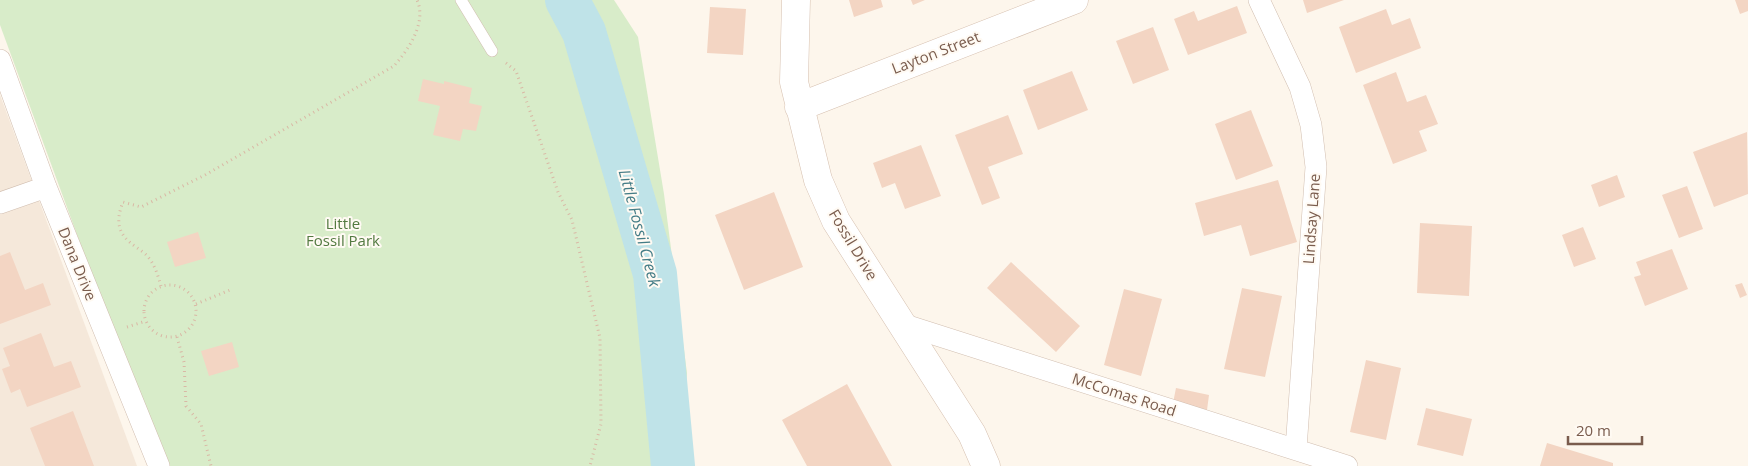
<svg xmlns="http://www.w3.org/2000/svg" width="1748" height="466" viewBox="0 0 1748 466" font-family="'Open Sans',sans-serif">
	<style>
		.residential { fill: #f5e8da }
		.green { fill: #d8ecc9 }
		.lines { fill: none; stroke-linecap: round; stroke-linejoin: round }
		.river { stroke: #bfe3e8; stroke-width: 44 }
		.building { fill: #f3d5c3 }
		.lane-casing { stroke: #d1beb0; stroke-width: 12 }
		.street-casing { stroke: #d1beb0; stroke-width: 22 }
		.secondary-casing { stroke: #d6c0b0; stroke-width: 29 }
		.path { stroke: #d9b8a5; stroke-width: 3; stroke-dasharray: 1 4; stroke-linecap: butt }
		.lane { stroke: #fff; stroke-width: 11 }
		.street { stroke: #fff; stroke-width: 21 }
		.secondary { stroke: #fff; stroke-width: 28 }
		.labels { text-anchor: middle; stroke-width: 4; stroke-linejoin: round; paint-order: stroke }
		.street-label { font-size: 15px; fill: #7a5c4d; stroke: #fffaf3 }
		.park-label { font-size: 15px; fill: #537a41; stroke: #fffaf3 }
		.water-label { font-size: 16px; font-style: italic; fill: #437c86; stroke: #fffaf3 }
	</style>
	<rect width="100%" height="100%" fill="#fdf6ec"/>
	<path class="residential" d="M0,95L137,466H0Z"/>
	<path class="green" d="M0,0H614L638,37L664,194L687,373L683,466H162L0,25Z"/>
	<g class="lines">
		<path class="river" d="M567,0L584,32L655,274L673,466"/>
	</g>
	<path class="building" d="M849,0H881L883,7L854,17Z
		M911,0H925L913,5Z
		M1303,0H1344L1307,13Z
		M1735,0H1748V11L1740,14Z
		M1237,6L1247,33L1188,55L1174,19L1194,11L1198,21Z
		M710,7L746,9L743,55L707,53Z
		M1386,9L1392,25L1410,18L1421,48L1356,73L1339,27Z
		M1153,27L1169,70L1133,84L1116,41Z
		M1072,71L1088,110L1038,130L1023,90Z
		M1396,72L1407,102L1426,95L1438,124L1419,131L1427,151L1393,164L1363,85Z
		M423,79L444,84V81L472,88L469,103L482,106L476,131L463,129L460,141L433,135L440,106L418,101Z
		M1251,110L1273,166L1236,180L1215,124Z
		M1008,115L1023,154L988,167L1000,198L982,205L955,135Z
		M1747,132L1748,194L1714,207L1693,152Z
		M921,145L941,196L905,209L895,183L882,188L873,163Z
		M1617,175L1625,197L1599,207L1591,185Z
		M1278,180L1297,242L1250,256L1241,225L1204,236L1195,203Z
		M1687,186L1703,229L1679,238L1662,195Z
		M774,192L803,267L744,290L715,215Z
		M1420,223L1472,226L1469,296L1417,293Z
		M1583,227L1596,259L1574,267L1562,235Z
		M198,232L206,258L175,267L167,242Z
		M1672,249L1688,289L1645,306L1634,277L1641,275L1636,262Z
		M10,252L25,290L43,283L51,305L0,324V256Z
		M1011,262L1080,326L1056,352L987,288Z
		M1742,283L1747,295L1740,298L1735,285Z
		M1242,288L1282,296L1265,377L1224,369Z
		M1124,289L1162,299L1141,376L1104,365Z
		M41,333L54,367L71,361L81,387L27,407L20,389L11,393L2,369L10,366L3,348Z
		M232,342L239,367L209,376L201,351Z
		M1366,360L1401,368L1386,440L1350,432Z
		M847,384L892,466H807L782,420Z
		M1176,388L1209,395L1207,410L1173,403Z
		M1426,408L1472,419L1463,456L1417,445Z
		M73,411L94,466H45L30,428Z
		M1547,443L1613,463V466H1540Z"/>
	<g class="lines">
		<defs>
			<path id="lane" d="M461,0L492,51"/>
			<path id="street" d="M1259,0L1300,87L1311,125L1316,167L1296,449
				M0,60L46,187L159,466
				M0,203L46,187
				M902,324L1347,466"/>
			<path id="secondary" d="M796,0L794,82L818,180L836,221L972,434L986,466
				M799,107L1074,0"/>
		</defs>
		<use href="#lane" class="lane-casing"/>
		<use href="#street" class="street-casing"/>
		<use href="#secondary" class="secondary-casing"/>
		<path class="path" d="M506,63L516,71L558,192L572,220L600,338L601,424L590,466
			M144 311a26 26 0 1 1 52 0a26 26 0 1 1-52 0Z
			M161,286C158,276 155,265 148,257C145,253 140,250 136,247C118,235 115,222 123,202L141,207L205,175L394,66C409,49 427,22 417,0
			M196,304L230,290
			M127,327L146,321
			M177,337L184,362L186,406L201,424L211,466"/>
		<use href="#lane" class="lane"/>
		<use href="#street" class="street"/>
		<use href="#secondary" class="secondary"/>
	</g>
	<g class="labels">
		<g class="street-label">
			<text transform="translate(936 53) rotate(-21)" y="5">Layton Street</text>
			<text transform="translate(1312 219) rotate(-86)" y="5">Lindsay Lane</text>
			<text transform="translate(853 245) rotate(59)" y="5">Fossil Drive</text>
			<text transform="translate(77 264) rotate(68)" y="5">Dana Drive</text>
			<text transform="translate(1124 395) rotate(18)" y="5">McComas Road</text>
		</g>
		<g class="park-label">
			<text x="343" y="229">Little<tspan x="343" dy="17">Fossil Park</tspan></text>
		</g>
		<g class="water-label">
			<text transform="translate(640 228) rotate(75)" y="6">Little Fossil Creek</text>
		</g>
	</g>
	<path d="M1568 436v8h74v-8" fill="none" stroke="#7a5c4d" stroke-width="2.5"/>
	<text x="1576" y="436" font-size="15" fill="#7a5c4d" stroke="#fffaf3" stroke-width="4" paint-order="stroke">20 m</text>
</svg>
